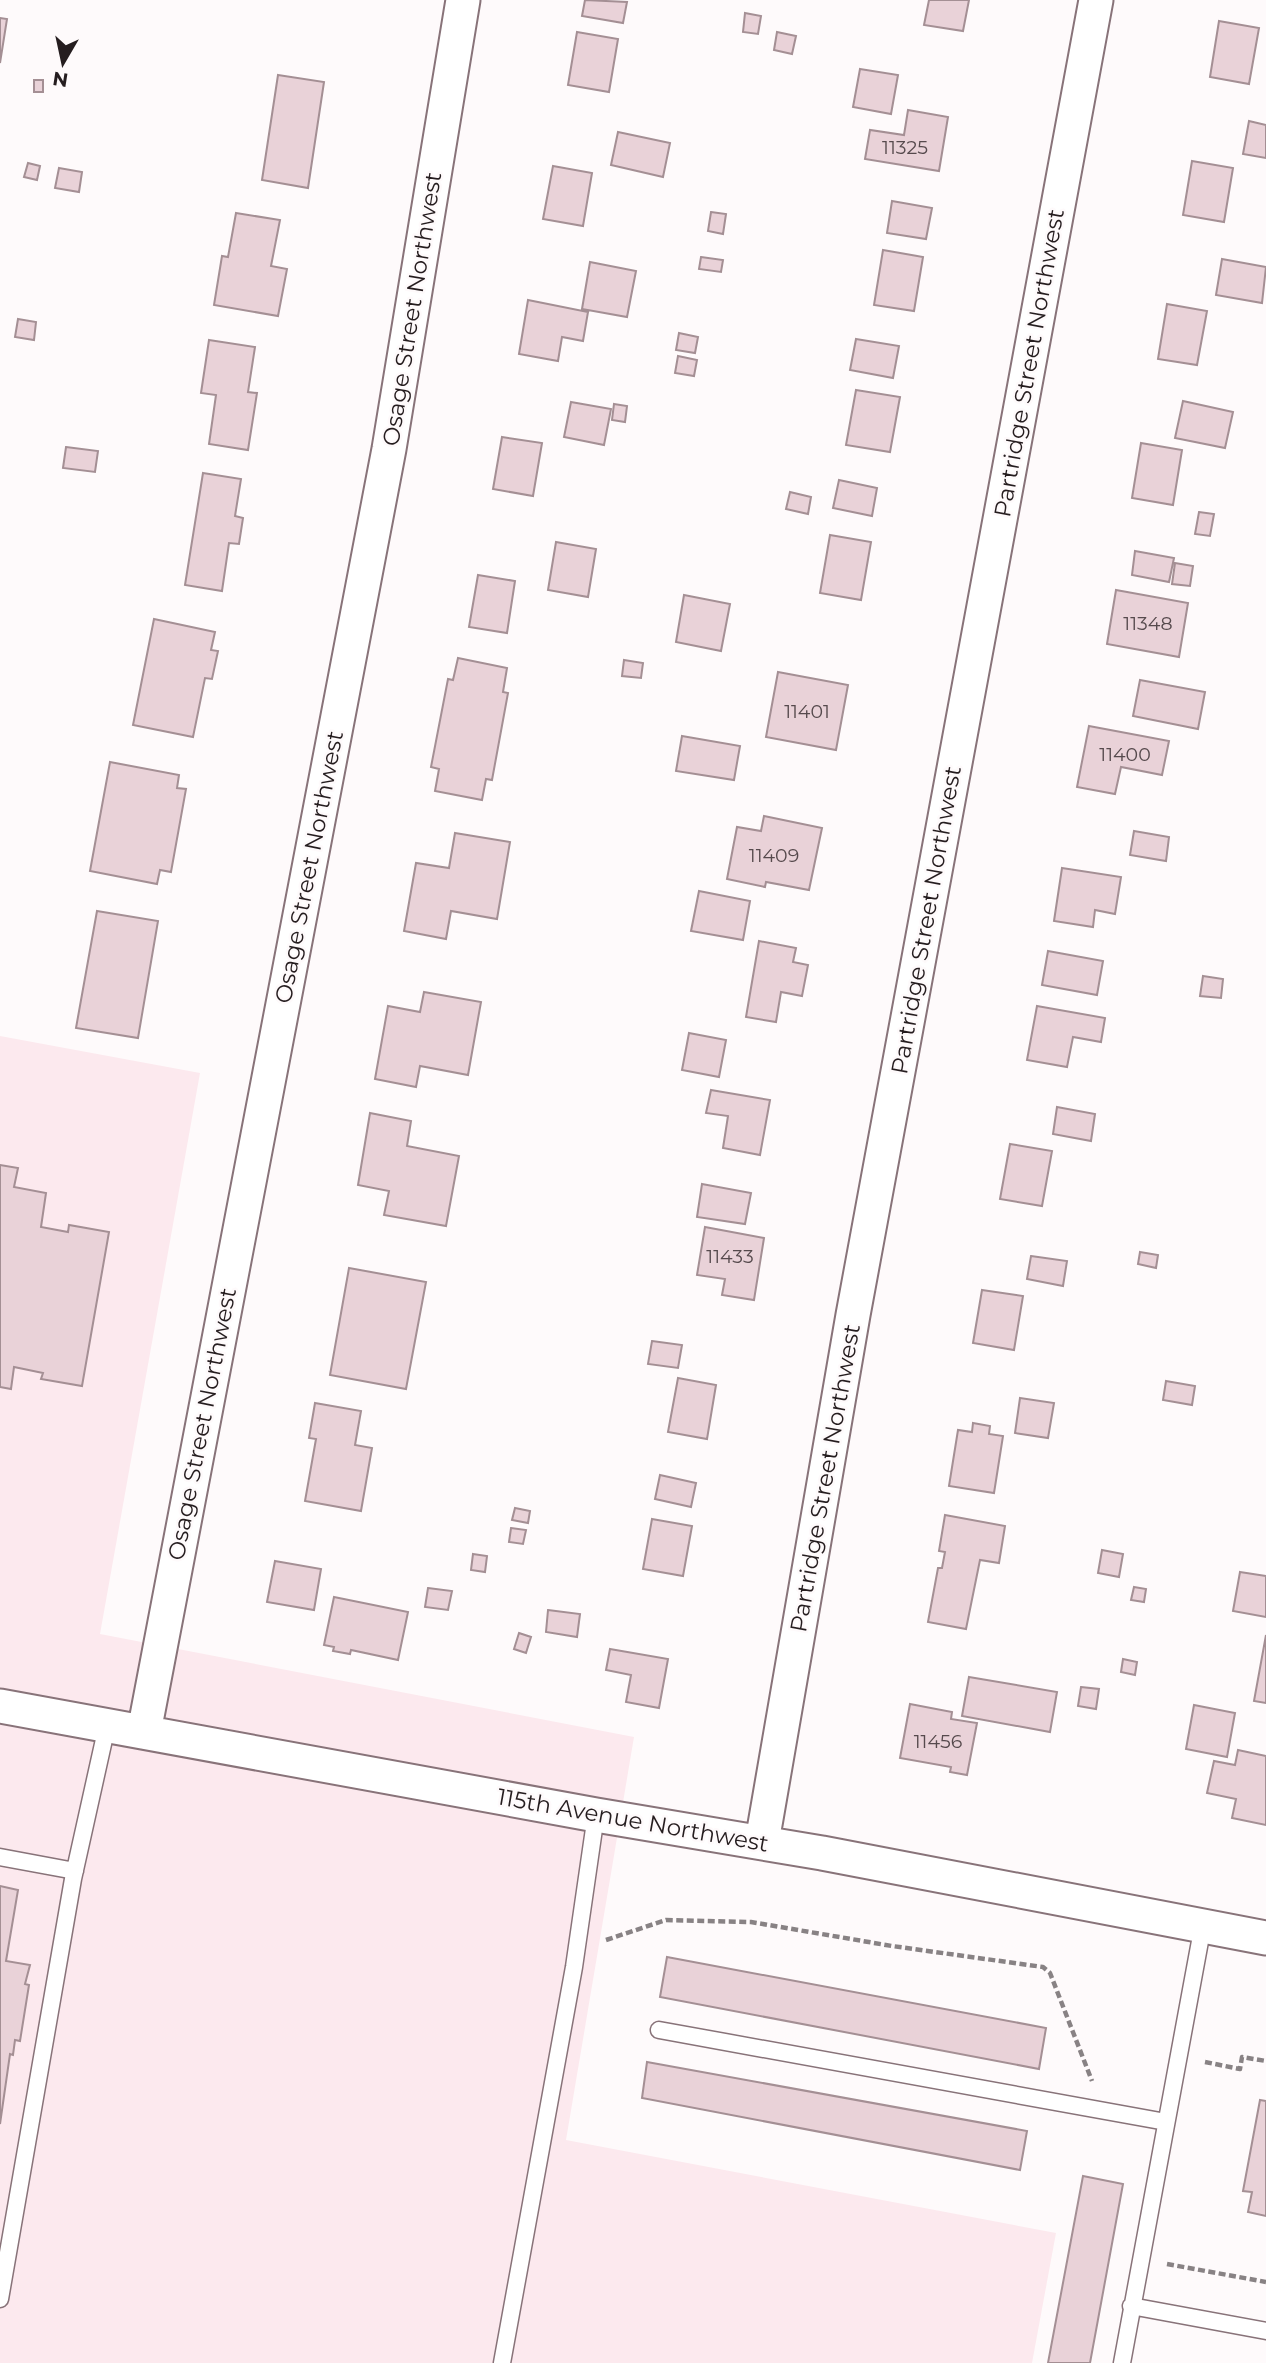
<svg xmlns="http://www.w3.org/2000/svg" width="1266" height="2363" viewBox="0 0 1266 2363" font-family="Montserrat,sans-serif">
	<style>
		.built { fill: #fce9ee }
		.building { fill: #e9d2d8; stroke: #a48f94; stroke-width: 2 }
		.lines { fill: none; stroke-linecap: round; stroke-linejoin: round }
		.lane-casing { stroke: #887379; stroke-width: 19 }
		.street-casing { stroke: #887379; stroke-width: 37 }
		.path { stroke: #888284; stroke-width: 4.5; stroke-dasharray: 7 3.5; stroke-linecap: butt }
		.lane { stroke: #fff; stroke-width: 16 }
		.street { stroke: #fff; stroke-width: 33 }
		.labels { text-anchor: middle; stroke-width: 5; stroke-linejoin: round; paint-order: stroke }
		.number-label { font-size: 19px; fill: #564a4d }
		.street-label { font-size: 23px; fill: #251d1f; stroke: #fefafb }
	</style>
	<rect width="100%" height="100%" fill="#fefafb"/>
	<path class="built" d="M0,1036L200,1073L100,1634L634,1737L566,2140L1056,2233L1032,2363H0Z"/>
	<path class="building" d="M585,0L627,2L623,23L582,16Z
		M929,0H969L963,31L924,25Z
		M745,13L761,16L758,34L743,32Z
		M0,18L7,19L0,63Z
		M1219,21L1259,28L1249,84L1210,77Z
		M577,32L618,39L609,92L568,85Z
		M777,32L796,36L792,54L774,50Z
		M860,69L898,75L891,114L853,107Z
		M278,75L324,82L308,188L262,180Z
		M34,80H43V92H34Z
		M908,110L948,117L939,171L865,159L870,130L904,135Z
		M1249,121L1266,125V158L1243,154Z
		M618,132L670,143L663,177L611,165Z
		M1192,161L1233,168L1224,222L1183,215Z
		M28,163L40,166L37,180L24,177Z
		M553,166L592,173L583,226L543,219Z
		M59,168L82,172L79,192L55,188Z
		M892,201L932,208L926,239L887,233Z
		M711,212L726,214L723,234L708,231Z
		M236,213L280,220L271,266L287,269L278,316L214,305L222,256L228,257Z
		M883,250L923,257L914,311L874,305Z
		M701,257L723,260L721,272L699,269Z
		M1222,259L1266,267L1262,303L1216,295Z
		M590,262L636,271L627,317L582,309Z
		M528,300L588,312L583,341L562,337L558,361L519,354Z
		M1167,304L1207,311L1197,365L1158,359Z
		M18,319L36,322L34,340L15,337Z
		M679,333L698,337L695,353L676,350Z
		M856,339L899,346L893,378L850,370Z
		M209,340L255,347L248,392L257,393L248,450L209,444L216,395L201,393Z
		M678,356L697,360L694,376L675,373Z
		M856,390L900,397L890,452L846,445Z
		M1183,401L1233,412L1225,448L1175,438Z
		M571,402L611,409L604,445L564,437Z
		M614,404L627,406L625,422L612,420Z
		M502,437L542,443L533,496L493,489Z
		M1141,443L1182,450L1173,505L1132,498Z
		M66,447L98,451L95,472L63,468Z
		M203,473L241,479L235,516L243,518L239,544L229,543L222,591L185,585Z
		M839,480L877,488L872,516L833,508Z
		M790,492L811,497L808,514L786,509Z
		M1199,512L1214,514L1210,536L1195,534Z
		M830,535L871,542L861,600L820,593Z
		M556,542L596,549L588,597L548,590Z
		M1135,551L1174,558L1169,582L1132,575Z
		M1175,563L1193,566L1190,586L1172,584Z
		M478,575L515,581L507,633L469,627Z
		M1116,590L1188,603L1179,657L1107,644Z
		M684,595L730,604L721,651L676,642Z
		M154,619L215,632L211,650L218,651L212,679L205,678L193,737L133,725Z
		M458,658L507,668L503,692L508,693L492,780L486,779L482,800L435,791L439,769L431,767L448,679L453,680Z
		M624,660L643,663L641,678L622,676Z
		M778,672L848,685L836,750L766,737Z
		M1140,680L1205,692L1198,729L1133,716Z
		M1089,726L1169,741L1162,775L1121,767L1115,794L1077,787Z
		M682,736L740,746L734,780L676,771Z
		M110,762L179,775L177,788L186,789L171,872L160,870L157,884L90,871Z
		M764,816L822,828L809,890L766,882L765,887L727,879L737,827L761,831Z
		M1134,831L1169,837L1166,861L1130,855Z
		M455,833L510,842L497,919L451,911L446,939L404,931L416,863L449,868Z
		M1062,868L1121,877L1115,914L1095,910L1093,927L1054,921Z
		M699,891L750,901L743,940L691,931Z
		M97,911L158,921L138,1038L76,1028Z
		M759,941L796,948L793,962L808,965L802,996L781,992L776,1022L746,1017Z
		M1048,951L1103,961L1097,995L1042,985Z
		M1203,976L1223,979L1221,998L1200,996Z
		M424,992L481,1002L468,1075L420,1066L416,1087L375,1079L388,1006L420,1012Z
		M1037,1006L1105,1018L1101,1042L1073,1037L1067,1067L1027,1060Z
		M689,1033L726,1040L719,1077L682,1070Z
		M711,1090L770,1100L760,1155L723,1148L728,1116L706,1113Z
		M1057,1107L1095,1114L1091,1141L1053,1134Z
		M370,1113L411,1121L407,1146L459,1156L446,1226L384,1215L389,1191L358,1185Z
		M1010,1144L1052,1151L1042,1206L1000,1199Z
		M0,1165L18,1168L14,1187L46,1193L41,1227L68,1232L69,1225L109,1232L82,1386L41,1379L43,1373L14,1367L11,1389L0,1387Z
		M702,1184L751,1193L745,1224L697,1217Z
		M705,1227L764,1238L754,1300L722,1295L725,1279L697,1275Z
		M1140,1252L1158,1255L1156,1268L1138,1264Z
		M1031,1256L1067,1261L1063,1286L1027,1279Z
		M349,1268L426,1282L406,1389L330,1375Z
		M982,1290L1023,1296L1014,1350L973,1343Z
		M652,1341L682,1345L678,1368L648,1364Z
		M678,1378L716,1385L707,1439L668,1432Z
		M1166,1381L1195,1386L1192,1405L1163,1400Z
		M1020,1398L1054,1403L1048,1438L1015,1433Z
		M315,1403L361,1411L355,1445L372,1448L361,1511L305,1501L316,1439L309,1438Z
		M973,1423L990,1426L989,1434L1003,1436L994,1493L949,1486L958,1430L972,1432Z
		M660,1475L696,1483L691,1507L655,1499Z
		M515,1508L530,1511L528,1523L512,1520Z
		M945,1515L1005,1526L999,1563L980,1560L966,1629L928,1622L938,1568H942L945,1552L939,1551Z
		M652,1519L692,1526L683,1576L643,1569Z
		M511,1528L526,1530L523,1544L509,1542Z
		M1102,1550L1123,1554L1119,1577L1098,1573Z
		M473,1554L487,1556L485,1572L471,1570Z
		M275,1561L321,1569L314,1610L267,1602Z
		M1240,1572L1266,1576V1617L1233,1611Z
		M1134,1587L1146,1589L1144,1602L1131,1600Z
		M428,1588L452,1591L448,1610L425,1607Z
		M334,1597L408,1612L398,1660L351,1650L350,1654L333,1651L334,1647L324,1645Z
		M548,1610L580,1614L577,1637L546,1632Z
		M519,1633L531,1637L526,1653L514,1649Z
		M1266,1635V1703L1254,1701Z
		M610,1649L668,1659L659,1708L626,1702L631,1675L606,1670Z
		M1123,1659L1137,1662L1135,1675L1121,1672Z
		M969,1677L1057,1692L1050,1732L962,1716Z
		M1081,1687L1099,1689L1096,1709L1078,1706Z
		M910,1704L952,1712L951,1719L977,1723L967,1775L950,1772L951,1767L900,1758Z
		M1194,1705L1235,1713L1227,1757L1186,1749Z
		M1238,1750L1266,1756V1825L1232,1818L1236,1799L1207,1793L1214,1761L1235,1765Z
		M0,1886L18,1890L6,1961L30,1965L25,1984L29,1985L20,2041L15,2040L13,2055L10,2054L0,2124Z
		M667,1957L1046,2028L1039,2069L660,1997Z
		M647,2062L1027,2131L1020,2170L642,2098Z
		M1260,2100L1266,2101V2216L1248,2212L1252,2192L1243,2191Z
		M1083,2176L1123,2184L1090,2363H1048Z"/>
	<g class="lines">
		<defs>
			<path id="lane" d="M0,1857L75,1871
				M659,2030L1166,2122
				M0,2299L73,1879L107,1726
				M1131,2306L1266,2331
				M502,2363L574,1967L596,1815
				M1122,2363L1203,1925"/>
			<path id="street" d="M0,1706L596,1815L822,1853L1266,1938
				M144,1732L389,449L463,0
				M762,1842L853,1315L1096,0"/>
		</defs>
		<use href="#lane" class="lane-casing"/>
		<use href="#street" class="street-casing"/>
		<path class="path" d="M606,1940L666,1920L751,1922L892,1946L1043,1967L1050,1973L1092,2081
			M1205,2062L1240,2069L1242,2057L1266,2061
			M1167,2264L1266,2282"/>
		<use href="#lane" class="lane"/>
		<use href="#street" class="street"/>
	</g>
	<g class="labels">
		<g class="number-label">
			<text x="905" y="154">11325</text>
			<text x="1148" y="630">11348</text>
			<text x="807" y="718">11401</text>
			<text x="1125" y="761">11400</text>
			<text x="774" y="862">11409</text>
			<text x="730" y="1263">11433</text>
			<text x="938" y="1748">11456</text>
		</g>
		<g class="street-label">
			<text transform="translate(412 309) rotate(-81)" y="8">Osage Street Northwest</text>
			<text transform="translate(1029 363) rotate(-80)" y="8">Partridge Street Northwest</text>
			<text transform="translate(309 867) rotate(-79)" y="8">Osage Street Northwest</text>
			<text transform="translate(926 920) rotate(-80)" y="8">Partridge Street Northwest</text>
			<text transform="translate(202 1424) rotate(-79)" y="8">Osage Street Northwest</text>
			<text transform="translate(825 1478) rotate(-80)" y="8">Partridge Street Northwest</text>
			<text transform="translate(633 1820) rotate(10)" y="8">115th Avenue Northwest</text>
		</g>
	</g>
	<g transform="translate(63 63) rotate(189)" stroke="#fefafb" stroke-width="5" paint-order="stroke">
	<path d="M0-5L12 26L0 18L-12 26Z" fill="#251d1f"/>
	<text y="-10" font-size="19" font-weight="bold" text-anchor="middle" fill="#251d1f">N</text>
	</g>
</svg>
